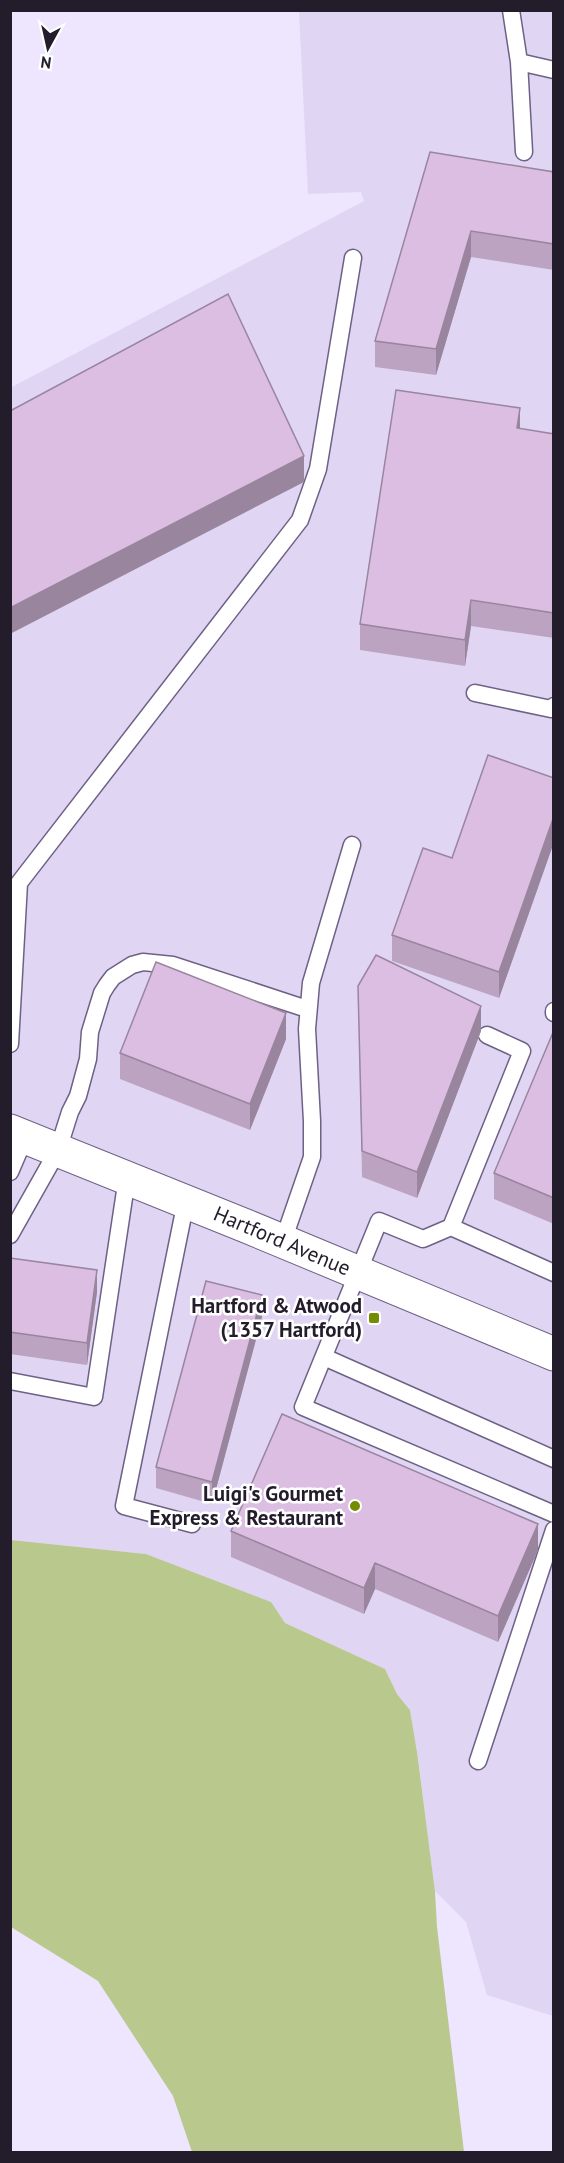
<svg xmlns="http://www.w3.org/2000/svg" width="564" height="2163" viewBox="0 0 564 2163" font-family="'PT Sans',sans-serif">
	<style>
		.built { fill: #e0d6f4 }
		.green { fill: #b9c98d }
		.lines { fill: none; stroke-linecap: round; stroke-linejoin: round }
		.service-casing { stroke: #6e6186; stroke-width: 19 }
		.secondary-casing { stroke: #6e6186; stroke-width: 35 }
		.service { stroke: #fff; stroke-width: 16 }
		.secondary { stroke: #fff; stroke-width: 33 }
		.wall { fill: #bca3c2 }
		.shaded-wall { fill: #99859e }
		.building { fill: #dbbee1; stroke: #99859e; stroke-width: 1.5 }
		.poi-dot { fill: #748c00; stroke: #fff; stroke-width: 2 }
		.labels { text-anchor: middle; stroke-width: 5; stroke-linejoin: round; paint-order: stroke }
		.street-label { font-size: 21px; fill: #221c2b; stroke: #fff }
		.poi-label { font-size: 21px; font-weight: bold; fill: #221c2b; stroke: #fff; text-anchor: end }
	</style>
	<rect width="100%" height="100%" fill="#eee5ff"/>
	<path class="built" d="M299,11H553V2016L487,1995L466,1922L435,1891L417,1752L410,1710L397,1694L385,1669L285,1623L270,1602L146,1554L11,1540L10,388L364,201L361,192L308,194Z"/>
	<path class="green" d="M11,1540L146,1554L271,1602L285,1623L385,1669L397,1694L410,1710L417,1752L435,1891L437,1927L464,2152H192L173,2096L98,1981L11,1927Z"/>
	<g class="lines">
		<defs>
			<path id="service" d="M511,10L519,62L554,70
				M519,62L524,152
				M475,693L551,709L554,706
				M554,1011V1013
				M487,1035L522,1051L451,1227L423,1239L379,1221L303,1407L554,1514
				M10,1044L19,883L300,520L318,469L353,258
				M10,1172L25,1137
				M186,1201L124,1506L192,1524
				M451,1227L554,1273
				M10,1235L58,1150L70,1112L78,1096L88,1059L90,1032L102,993L107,985L113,977L132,965L143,962L173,965L307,1009
				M283,1241L312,1157V1121L307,1029L311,983L352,845
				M324,1357L554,1459
				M10,1381L94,1397L127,1178
				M478,1761L554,1530"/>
			<path id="secondary" d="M10,1131L246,1226L554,1354"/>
		</defs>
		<use href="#service" class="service-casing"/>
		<use href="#secondary" class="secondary-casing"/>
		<use href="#service" class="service"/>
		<use href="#secondary" class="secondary"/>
	</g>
	<path class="wall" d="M430,152L554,172V270L471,257L436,375L375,367V341Z
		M520,429L554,434V638L471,626L465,666L360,650V624Z
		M554,778V842L499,998L392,961V935L452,858Z
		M358,986L481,1031L417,1198L362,1177Z
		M554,1030V1224L494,1199V1173Z
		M286,1039L250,1130L120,1079V1053Z
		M10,1258L97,1292L87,1365L10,1354Z
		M262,1317L212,1504L156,1488V1467Z
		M231,1531L538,1550L498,1642L375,1589L364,1614L231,1557Z"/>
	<path class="shaded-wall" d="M471,231V257L436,375V349Z
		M520,408V434L517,428Z
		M304,456V482L10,634V608Z
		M471,600V626L465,666V640Z
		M554,816V842L499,998V972Z
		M481,1006V1031L417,1198V1172Z
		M286,1013V1039L250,1130V1104Z
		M97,1270V1292L87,1365V1343Z
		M262,1295V1317L212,1504V1482Z
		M538,1524V1550L498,1642V1616Z
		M375,1563V1589L364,1614V1588Z"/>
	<path class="building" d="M430,152L554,172V244L471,231L436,349L375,341Z
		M228,294L304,456L10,608V411Z
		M396,390L520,408L517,428L554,434V613L471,600L465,640L360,624Z
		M488,755L554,778V816L499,972L392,935L423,848L452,858Z
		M376,955L481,1006L417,1172L362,1151L358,986Z
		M156,962L286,1013L250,1104L120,1053Z
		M554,1030V1198L494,1173Z
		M10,1258L97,1270L87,1343L10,1332Z
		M206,1281L262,1295L212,1482L156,1467Z
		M282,1414L538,1524L498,1616L375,1563L364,1588L231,1531Z"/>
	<g class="poi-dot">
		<rect x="368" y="1312" width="12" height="12" rx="3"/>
		<circle cx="355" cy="1506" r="6"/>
	</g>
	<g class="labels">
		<g class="street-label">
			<text transform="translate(282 1241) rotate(23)" y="7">Hartford Avenue</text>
		</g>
		<g class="poi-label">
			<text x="362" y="1313">Hartford &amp; Atwood<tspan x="362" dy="24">(1357 Hartford)</tspan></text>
			<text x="343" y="1501">Luigi's Gourmet<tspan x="343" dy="24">Express &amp; Restaurant</tspan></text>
		</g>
	</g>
	<rect width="564" height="2163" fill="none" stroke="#221c2b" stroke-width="24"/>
	<g transform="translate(48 48) rotate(188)" stroke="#ffffff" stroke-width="4.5" paint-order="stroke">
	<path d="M0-4.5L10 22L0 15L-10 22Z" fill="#221c2b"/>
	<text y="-9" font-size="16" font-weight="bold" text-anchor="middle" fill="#221c2b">N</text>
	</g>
</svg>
